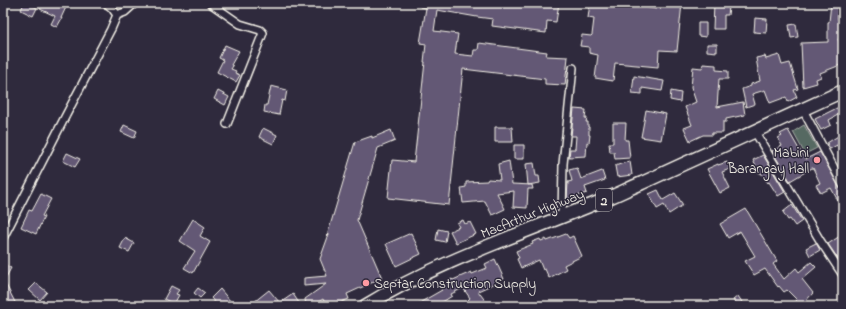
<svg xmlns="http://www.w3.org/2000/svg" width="846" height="309" viewBox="0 0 846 309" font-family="'Indie Flower',sans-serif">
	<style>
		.green { fill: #576962; stroke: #a6ada5 }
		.building { fill: #645874; stroke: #f4f1e8 }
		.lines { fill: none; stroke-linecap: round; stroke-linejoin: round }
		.minor-casing { stroke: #f4f1e8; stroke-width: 10 }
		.trunk-casing { stroke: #f4f1e8; stroke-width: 15 }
		.minor { stroke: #2f2a3d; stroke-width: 7 }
		.trunk { stroke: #2f2a3d; stroke-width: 12 }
		.poi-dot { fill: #ff9aa2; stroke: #2f2a3d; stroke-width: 1.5 }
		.labels { text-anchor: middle; stroke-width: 3; stroke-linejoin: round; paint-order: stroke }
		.shield { fill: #2f2a3d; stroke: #b9b5b5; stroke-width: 1 }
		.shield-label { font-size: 13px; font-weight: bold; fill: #f4f1e8 }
		.poi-label { font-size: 14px; fill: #f4f1e8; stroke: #2f2a3d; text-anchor: end }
		.street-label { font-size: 14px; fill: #f4f1e8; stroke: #2f2a3d }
	</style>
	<rect width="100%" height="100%" fill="#2f2a3d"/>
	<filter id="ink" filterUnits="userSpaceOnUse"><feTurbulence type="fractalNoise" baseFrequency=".025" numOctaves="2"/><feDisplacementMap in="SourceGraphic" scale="8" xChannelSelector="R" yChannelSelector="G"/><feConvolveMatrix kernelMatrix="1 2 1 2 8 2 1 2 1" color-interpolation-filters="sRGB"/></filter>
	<g filter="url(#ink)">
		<path class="green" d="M804,125L817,148L805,154L793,132Z"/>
		<path class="building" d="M24,3H27L37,8L33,16L21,10Z
			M43,3H68L61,18H62L57,27L51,24L55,16L40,9Z
			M420,3H559L556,22L547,21L546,33L492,26L493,19L477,17L437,10L434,31L458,34L455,54L473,56L474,50H478L479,43L547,52L546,56L568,57L565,85L545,84V79L463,69L449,205L388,198L392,160L414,162L425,62H424L426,44L420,43L426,8L420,7Z
			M590,3H632V5L656,9V4L674,6V3H682L677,51L659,50L658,67L615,63L613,81L595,78L598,55L589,53V47L580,46L582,35L591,36L592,35L594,19L588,18Z
			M714,3H727L726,7H729L728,15H724V29H713Z
			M831,3H841L840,9L838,13V19L840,22V29L843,30V39H838L843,49V64L820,73L821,77L816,79L817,83L803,87L801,43L828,42V22H829Z
			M755,18L767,19L766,33L754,32Z
			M698,23H706V37L698,36Z
			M796,24L798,37L791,38L789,25Z
			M707,44H717V52L707,51Z
			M225,45L239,51L231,65L233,66L231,69L236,71L235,73L240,75L236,82L217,72L223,60L219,58Z
			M779,55L782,65L790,63L798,89L794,90L797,97L788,102L786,97L770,103L765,90L752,94L755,104L746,107L742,89L751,86V84L760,81L756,58L765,56L766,59Z
			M703,64L716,65V70L728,71V79H719L717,107L743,102L745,115L726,119V122H723V133H712V135H703L690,141L684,128L692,125L685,107L696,102L691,87L693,67L702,68Z
			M634,76L664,81L662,91L642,88V94L632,93Z
			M271,86L287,90L285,101L282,100L279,115L264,112L265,105H267Z
			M218,91L229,97L225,105L214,99Z
			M671,91L681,93L680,102L670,100Z
			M841,106L843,110V112L829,120L831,125L821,130L815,119Z
			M574,109L586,110L585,118H587L586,122H588V127H589V135H590L589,143L587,142L586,156L569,157L570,149H575L576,136H571Z
			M646,110L666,114L661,140L641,137Z
			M613,123H626L625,140H628L630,158L615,159L614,152H610L609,143H613Z
			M124,125L137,131L134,138L121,132Z
			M495,127H512L513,142H495Z
			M263,128L277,135L273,144L259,137Z
			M391,130L395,141L378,148L357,220L382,278L347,294L349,299L331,306H326L323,299L312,306H306L305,299L326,284L304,286V278L327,276L320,259L329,234L327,236L355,142L372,136V138Z
			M788,130L800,151L806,159L820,152L839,187L843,192V210L831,188L821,193L816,185L820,183L813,168H812L790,181L772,151L782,146L778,138L782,136L780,134Z
			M843,133V155L837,145L830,149L827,143Z
			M514,145H524V159H514Z
			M67,153L80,159L75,167L63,161Z
			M763,155L785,192L778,196L769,182L768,183L761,173H759L753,160Z
			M509,161L512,184L532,185L533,189H528L527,208L513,207L514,191L497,193L505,209L492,215L485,201L463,203L461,188L466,187V182L487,181L488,179L500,180L498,164Z
			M630,161L632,175L617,177L615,166Z
			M727,162L730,169L722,172L730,188L720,193L707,169L718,164V165Z
			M534,163L536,176H539L540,183L528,185L526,164Z
			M577,168L581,179L602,171L605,180L585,187L587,193L567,199L568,182L572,181L569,170Z
			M658,190L663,200L675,193L683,205L669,214L664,205L657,209L649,194Z
			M41,194L51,199L42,216L44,217L36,234L21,227L29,210L32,211Z
			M792,205L802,221L795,226L790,219L788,220L783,212Z
			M746,209L777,261L773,264L784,279L796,268L799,272L811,262L816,267L802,279L813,293L801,306H797L794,303L797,300L787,290L784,292L779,286L778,287L765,269L754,275L745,261L755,256L740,231L728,238L720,224Z
			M193,219L205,227L200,236L210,242L193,273L184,268L195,251L180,241Z
			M463,220L465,224L470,222L476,234L456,243L450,231L459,227L457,223Z
			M438,229L447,231L445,242L436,240Z
			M411,233L421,254L396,266L386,244Z
			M566,234L569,238L573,236L582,256L564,265L566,269L549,278L545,269L543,270L539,260L521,268L517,259L519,258L516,251L533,244L532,242L540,239L541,241L546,239L547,241Z
			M843,234V266L828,244Z
			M125,238L134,243L129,252L120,248Z
			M816,243L820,250L810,256L806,248Z
			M495,259L504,279L478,291L489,306H473L468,300L470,298L463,288L451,294L452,296L436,306H414L442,290L439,286L452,279L453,280L471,272L472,274L487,268L485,264Z
			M3,264L11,268L4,281L17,306H9L3,295Z
			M36,283L47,292L40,300L29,290Z
			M171,286L179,290L176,294L179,295L174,304L164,299Z
			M198,288L205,293L200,298L194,293Z
			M220,289L231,302L226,306H218L211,298Z
			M269,290L280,303L293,294L301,306H249Z
			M738,296L742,302L737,306L733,300Z"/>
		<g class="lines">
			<defs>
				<path id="minor" d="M210,3L240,24L260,30L263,33L227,124
					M843,13V19
					M117,15L125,12L135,3
					M803,110L843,185
					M755,132L821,242L843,275
					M562,217L563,164L573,68
					M3,238L65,117L111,29L117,15L112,8L106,3"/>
				<path id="trunk" d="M365,306C440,260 525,233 606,199C618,194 630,188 642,183C709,153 776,122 843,91"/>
			</defs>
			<use href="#minor" class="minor-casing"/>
			<use href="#trunk" class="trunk-casing"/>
			<use href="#minor" class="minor"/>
			<use href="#trunk" class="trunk"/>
		</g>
	</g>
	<g class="poi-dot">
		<circle cx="817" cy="160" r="4"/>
		<circle cx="366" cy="283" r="4"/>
	</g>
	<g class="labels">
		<rect class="shield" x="596" y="189" width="16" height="22" rx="3"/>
		<g class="shield-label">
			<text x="604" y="205">2</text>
		</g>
		<g class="poi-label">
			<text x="809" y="157">Mabini<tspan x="809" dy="16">Barangay Hall</tspan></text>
			<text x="374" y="288" text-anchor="start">Septar Construction Supply</text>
		</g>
		<g class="street-label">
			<text transform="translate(532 213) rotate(-22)" y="5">MacArthur Highway</text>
		</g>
	</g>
	<rect width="846" height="309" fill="none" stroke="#2f2a3d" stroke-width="16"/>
	<rect x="8" y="8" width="830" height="293" fill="none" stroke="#f4f1e8" stroke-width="1.5" filter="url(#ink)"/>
</svg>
